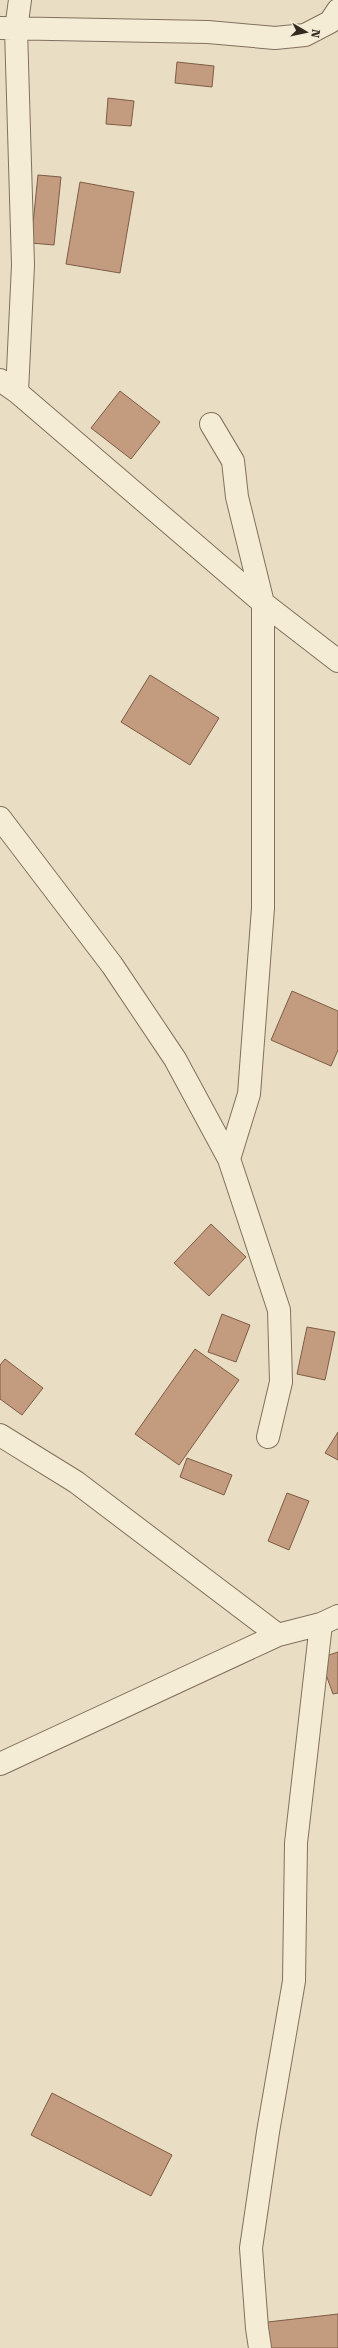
<svg xmlns="http://www.w3.org/2000/svg" width="338" height="2348" viewBox="0 0 338 2348" font-family="'Roboto Serif',serif">
	<style>
		.building { fill: #c39b7e; stroke: #7e5c45 }
		.lines { fill: none; stroke-linecap: round; stroke-linejoin: round }
		.minor-casing { stroke: #81705d; stroke-width: 24 }
		.minor { stroke: #f5ecd6; stroke-width: 22 }
	</style>
	<rect width="100%" height="100%" fill="#e9dec4"/>
	<path class="building" d="M177,62L214,66L212,87L175,83Z
		M108,98L134,101L131,126L106,124Z
		M38,175L61,177L54,245L31,243Z
		M80,182L134,192L120,273L66,264Z
		M120,391L160,422L131,459L91,428Z
		M150,675L219,718L190,765L121,722Z
		M292,991L338,1011V1050L331,1066L271,1040Z
		M211,1224L246,1257L209,1296L174,1263Z
		M222,1314L250,1325L236,1362L208,1352Z
		M307,1327L335,1332L325,1380L297,1374Z
		M195,1349L239,1380L179,1465L135,1434Z
		M5,1359L43,1388L22,1415L0,1399V1365Z
		M338,1432V1460L325,1453Z
		M187,1458L232,1475L224,1495L180,1477Z
		M287,1493L309,1501L289,1550L268,1541Z
		M338,1652V1693L333,1694L320,1658Z
		M52,2093L172,2155L151,2196L31,2135Z
		M338,2314V2348H262L259,2323Z"/>
	<g class="lines">
		<defs>
			<path id="minor" d="M0,28L208,32L275,38L305,35L330,22L338,10
				M0,380L17,392L263,603L338,661
				M17,392L23,265L16,29L20,0
				M211,424L233,461L237,497L263,603V908L249,1094L229,1159
				M0,818L112,965L175,1059L229,1159L279,1310L281,1382L268,1437
				M0,1435L76,1482L278,1635
				M0,1764L278,1635L321,1624L338,1616
				M260,2348L257,2328L251,2248L268,2132L294,1981L296,1843L321,1624"/>
		</defs>
		<use href="#minor" class="minor-casing"/>
		<use href="#minor" class="minor"/>
	</g>
	<g transform="translate(306 32) rotate(99)" stroke="#f1e9d3" stroke-width="3" paint-order="stroke">
	<path d="M0-3L7 15L0 10L-7 15Z" fill="#33291f"/>
	<text y="-6" font-size="11" font-weight="bold" text-anchor="middle" fill="#33291f">N</text>
	</g>
</svg>
